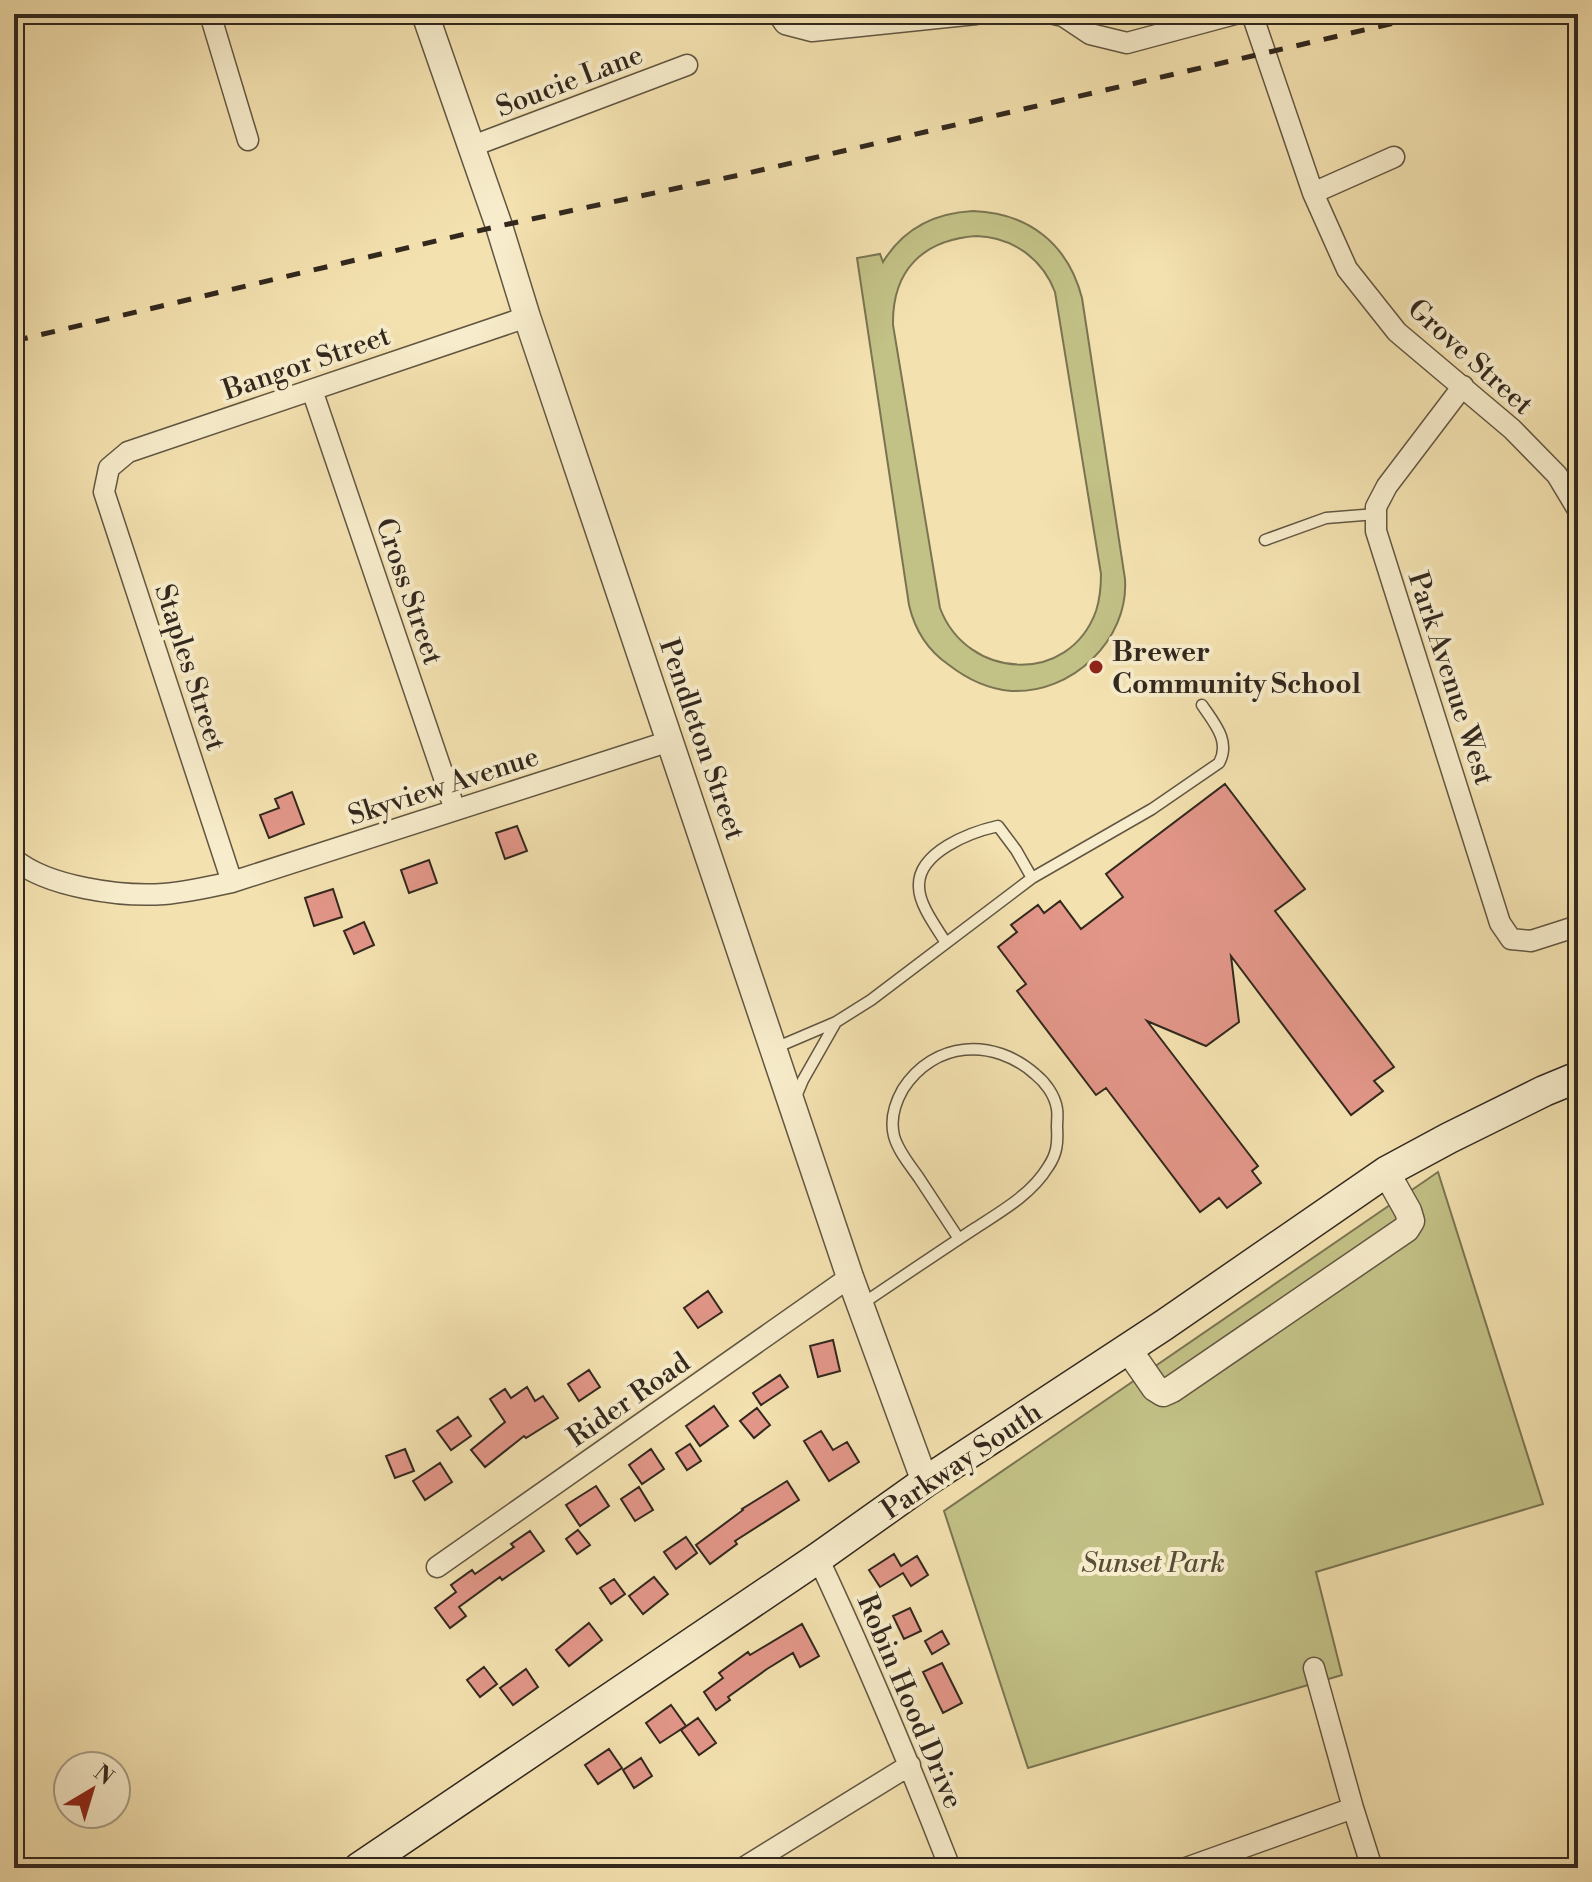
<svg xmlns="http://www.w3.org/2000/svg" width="1592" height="1882" viewBox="0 0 1592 1882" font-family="'Libre Bodoni',serif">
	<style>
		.green { fill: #c2c186; stroke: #7a7452; stroke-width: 2; fill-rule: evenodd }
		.building { fill: #e29688; stroke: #32281e; stroke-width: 2 }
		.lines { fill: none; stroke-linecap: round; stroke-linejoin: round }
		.service-casing { stroke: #625642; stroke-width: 13 }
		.minor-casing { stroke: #625642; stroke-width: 23 }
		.tertiary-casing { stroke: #625642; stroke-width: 29 }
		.secondary-casing { stroke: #32281e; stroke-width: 33 }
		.service { stroke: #f7eccb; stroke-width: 10 }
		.minor { stroke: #f7eccb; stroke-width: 20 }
		.tertiary { stroke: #f7eccb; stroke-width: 26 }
		.secondary { stroke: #f7eccb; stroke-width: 30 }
		.rail { stroke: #32281e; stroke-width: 5; stroke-dasharray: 14 14; stroke-linecap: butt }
		.poi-dot { fill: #8f2418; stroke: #f7eccb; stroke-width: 3 }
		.labels { text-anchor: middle; stroke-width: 8; stroke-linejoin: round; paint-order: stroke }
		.street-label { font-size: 28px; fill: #32281e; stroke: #f7eccb }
		.poi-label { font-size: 28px; font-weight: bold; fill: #32281e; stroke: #f7eccb; text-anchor: start }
		.park-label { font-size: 28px; font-style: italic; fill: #564e38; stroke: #f7eccb }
	</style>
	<rect width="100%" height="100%" fill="#f3e1af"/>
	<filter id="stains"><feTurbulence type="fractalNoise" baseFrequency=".0025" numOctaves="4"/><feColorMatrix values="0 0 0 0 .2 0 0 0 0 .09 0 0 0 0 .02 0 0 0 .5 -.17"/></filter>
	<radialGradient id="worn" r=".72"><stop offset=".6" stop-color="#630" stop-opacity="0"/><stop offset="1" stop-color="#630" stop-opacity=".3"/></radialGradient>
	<path class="green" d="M973,211C1029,213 1068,244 1082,298L1125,579C1129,640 1072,694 1011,691C988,689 967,679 949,665C927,650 915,631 909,605L857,258L880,254L883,262C903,229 935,213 973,211ZM976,236C1012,237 1042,258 1055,292L1101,574C1101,587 1100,599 1096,611C1069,686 967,680 940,608L893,325C892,270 923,240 976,236Z
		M1438,1172L1543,1504L1316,1572L1342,1675L1028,1768L944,1511Z"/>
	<path class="building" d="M1225,784L1305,889L1275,911L1394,1067L1374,1081L1383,1091L1351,1115L1231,956L1239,1022L1206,1046L1147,1021L1258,1166L1252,1171L1261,1183L1227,1208L1219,1198L1200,1212L1106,1088L1096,1095L1017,991L1026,984L998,947L1017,932L1011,925L1038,905L1044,913L1060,901L1081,929L1123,897L1106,874Z
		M292,792L304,824L269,838L260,815L279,808L275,799Z
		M517,826L527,851L505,859L496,833Z
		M429,860L437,883L409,893L401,870Z
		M333,889L342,917L314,926L305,898Z
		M364,922L374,945L354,954L344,931Z
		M708,1291L722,1312L698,1328L684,1308Z
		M833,1340L840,1371L818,1377L810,1346Z
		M589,1370L600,1387L579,1401L568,1384Z
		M780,1375L788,1387L761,1405L753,1393Z
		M527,1387L535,1401L543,1396L558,1418L526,1438L524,1436L485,1467L471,1450L505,1422L490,1399L505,1389L511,1398Z
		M714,1406L728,1426L700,1446L686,1426Z
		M757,1408L770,1425L754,1438L740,1421Z
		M458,1417L471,1436L451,1450L437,1431Z
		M821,1431L833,1450L847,1442L859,1462L829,1481L804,1441Z
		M690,1444L701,1461L687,1470L676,1453Z
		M405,1449L414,1471L395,1478L386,1456Z
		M651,1449L664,1469L642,1484L629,1465Z
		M440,1463L452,1482L425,1500L413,1481Z
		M787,1481L799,1500L735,1541L737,1544L710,1564L696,1545L743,1510L742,1509Z
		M596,1486L609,1506L580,1526L566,1505Z
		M639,1487L653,1510L635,1521L621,1499Z
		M578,1530L590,1545L577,1554L566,1539Z
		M530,1531L544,1551L502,1580L500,1577L459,1607L466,1616L450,1628L435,1608L456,1592L451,1585L472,1570L475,1574L514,1547L511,1544Z
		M686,1537L697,1553L676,1569L664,1552Z
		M894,1554L901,1566L917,1556L928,1575L911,1586L903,1573L880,1587L869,1570Z
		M654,1577L668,1594L643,1614L629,1596Z
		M614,1579L625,1594L611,1604L600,1588Z
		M910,1608L921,1631L904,1639L893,1616Z
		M589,1623L602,1640L569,1666L556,1650Z
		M802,1624L819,1656L800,1667L793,1653L767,1669L728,1697L730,1700L716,1710L704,1692L723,1678L719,1673L748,1652L750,1655Z
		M942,1631L949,1644L932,1654L925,1641Z
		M942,1663L962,1703L943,1713L923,1672Z
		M484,1667L497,1684L480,1697L467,1680Z
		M526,1669L538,1687L513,1705L500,1688Z
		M671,1705L686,1726L660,1743L646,1723Z
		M698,1718L716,1743L699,1755L681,1730Z
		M609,1749L622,1768L598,1784L585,1765Z
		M641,1758L652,1776L634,1788L623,1770Z"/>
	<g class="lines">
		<defs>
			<path id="service" d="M1265,540L1326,518L1376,514
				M946,943C937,928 919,905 919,887C917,852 971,832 998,826L1016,850L1032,878
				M775,1048L836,1022L871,1000L1032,878L1152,809L1219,763C1231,741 1214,723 1202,705
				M795,1099L803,1080L836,1022
				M862,1304C899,1279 936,1254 974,1229C1000,1212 1031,1195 1048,1167C1057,1154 1058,1143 1057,1127C1057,1121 1058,1114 1057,1109C1055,1095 1045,1082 1035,1074C993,1037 934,1041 903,1089C895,1103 890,1120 894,1136C898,1151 910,1165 919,1178C932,1198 946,1219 959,1239"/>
			<path id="minor" d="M210,14L248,140
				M778,14L785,24L812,31L976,14
				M1054,14L1063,16L1090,34L1127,43L1235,14
				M1252,14L1313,193L1347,269L1397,332L1512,429L1557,475L1578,510
				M470,147L687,65
				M1313,193L1394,157
				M1463,386L1387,486L1376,507V531L1500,923L1511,939L1531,941L1578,926
				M312,390L455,810
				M14,859C47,887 121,897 164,894C187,892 209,887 232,882L670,741
				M232,882L104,492L109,468L128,452L527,317
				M818,1558C866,1660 909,1763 950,1868
				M437,1567L850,1277
				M1314,1668L1353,1808L1372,1868
				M743,1868L910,1765
				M1186,1868L1353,1808"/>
			<path id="tertiary" d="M425,14L499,226L527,317L850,1277L925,1482
				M1128,1349L1155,1388L1163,1393L1172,1389L1406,1229L1411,1221L1408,1211L1386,1172"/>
			<path id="secondary" d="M359,1868L818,1558L925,1482L1164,1325L1386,1172L1449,1138L1544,1091L1578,1077"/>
		</defs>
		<use href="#service" class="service-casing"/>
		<use href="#minor" class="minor-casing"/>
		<use href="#tertiary" class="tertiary-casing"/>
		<use href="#secondary" class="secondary-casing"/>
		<use href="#service" class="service"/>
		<use href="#minor" class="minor"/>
		<use href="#tertiary" class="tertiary"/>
		<use href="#secondary" class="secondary"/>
		<path class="rail" d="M14,341L499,226L744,174L1433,14"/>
	</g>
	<circle class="poi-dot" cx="1096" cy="667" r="8"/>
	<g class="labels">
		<g class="street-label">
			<text transform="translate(569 80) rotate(-21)" y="10">Soucie Lane</text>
			<text transform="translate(1471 356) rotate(42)" y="10">Grove Street</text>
			<text transform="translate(306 362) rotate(-19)" y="10">Bangor Street</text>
			<text transform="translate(410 591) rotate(71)" y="10">Cross Street</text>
			<text transform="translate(191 667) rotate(72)" y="10">Staples Street</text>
			<text transform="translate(1452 678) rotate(72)" y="10">Park Avenue West</text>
			<text transform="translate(703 739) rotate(71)" y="10">Pendleton Street</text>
			<text transform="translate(443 785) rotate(-18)" y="10">Skyview Avenue</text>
			<text transform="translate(628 1399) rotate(-35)" y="10">Rider Road</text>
			<text transform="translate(961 1460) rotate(-34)" y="10">Parkway South</text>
			<text transform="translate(911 1701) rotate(67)" y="10">Robin Hood Drive</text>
		</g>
		<g class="poi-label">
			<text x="1112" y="661">Brewer<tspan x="1112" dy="32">Community School</tspan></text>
		</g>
		<g class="park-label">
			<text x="1153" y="1572">Sunset Park</text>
		</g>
	</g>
	<rect width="1592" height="1882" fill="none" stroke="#f3e1af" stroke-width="48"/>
	<rect x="16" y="16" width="1560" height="1850" fill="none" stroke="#32281e" stroke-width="4"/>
	<rect x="24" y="24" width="1544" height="1834" fill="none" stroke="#32281e" stroke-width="2"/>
	<g transform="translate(92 1790) rotate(38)"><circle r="38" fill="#f7eccb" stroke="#a89e86" stroke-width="2"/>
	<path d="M0-6L14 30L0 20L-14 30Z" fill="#8f2418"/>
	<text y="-12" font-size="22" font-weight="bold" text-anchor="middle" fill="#32281e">N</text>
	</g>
	<rect width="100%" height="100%" filter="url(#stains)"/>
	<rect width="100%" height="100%" fill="url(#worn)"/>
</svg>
